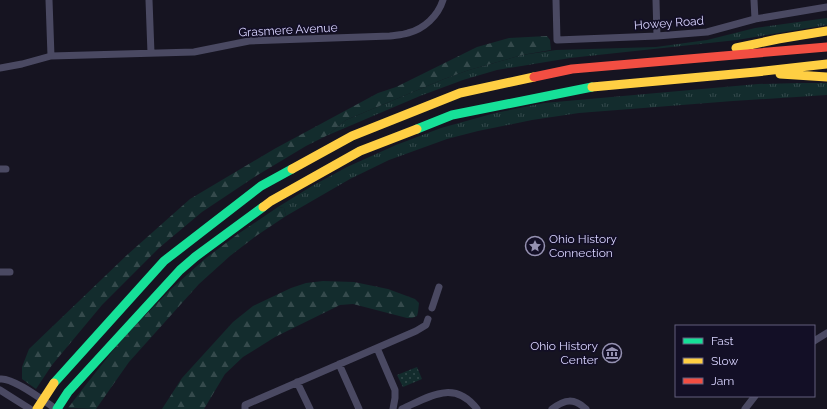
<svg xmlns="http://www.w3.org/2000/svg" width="827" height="409" viewBox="0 0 827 409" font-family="Raleway,sans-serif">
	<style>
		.grass { fill: url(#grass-tufts) }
		.forest { fill: url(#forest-firs) }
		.park { fill: url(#park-dots) }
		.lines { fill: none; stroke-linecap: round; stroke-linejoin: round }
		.street { stroke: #4a4962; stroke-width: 7 }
		.fast { stroke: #16e098; stroke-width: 9 }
		.slow { stroke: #ffcf43; stroke-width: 9 }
		.jam { stroke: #f24e42; stroke-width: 9 }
		.slow-bridge { stroke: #ffcf43; stroke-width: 9 }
		.labels { text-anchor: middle; stroke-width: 3.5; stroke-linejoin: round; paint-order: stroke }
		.street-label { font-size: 12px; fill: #d9d4ff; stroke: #130f26 }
		.poi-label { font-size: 12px; fill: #d9d4ff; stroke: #130f26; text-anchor: start }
	</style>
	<defs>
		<pattern id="grass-tufts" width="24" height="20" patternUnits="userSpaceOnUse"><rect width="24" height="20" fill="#132c2d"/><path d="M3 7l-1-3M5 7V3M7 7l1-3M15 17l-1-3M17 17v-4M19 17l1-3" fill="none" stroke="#354a4c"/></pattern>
		<pattern id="forest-firs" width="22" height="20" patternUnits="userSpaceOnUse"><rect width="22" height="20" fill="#132c2d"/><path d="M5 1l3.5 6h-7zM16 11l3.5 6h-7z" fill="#354a4c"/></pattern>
		<pattern id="park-dots" width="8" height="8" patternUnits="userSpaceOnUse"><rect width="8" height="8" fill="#132c2d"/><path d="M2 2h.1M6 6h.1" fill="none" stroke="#354a4c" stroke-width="1.8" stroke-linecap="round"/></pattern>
	</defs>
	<rect width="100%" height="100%" fill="#161421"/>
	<path class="grass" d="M827,18V25L737,40L570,58L497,70L463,80L420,96L326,136L346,120L444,79L469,70L522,55L556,50L656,47L707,40L755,28Z
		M800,83H827V95L733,101L579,113L532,120L478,131L447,139L389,160L350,179L286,216L284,208L278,207L312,186L347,167L396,145L441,128L495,113L544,103L758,84Z"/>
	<path class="forest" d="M547,36L550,40L551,50L522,55L469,70L444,79L346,120L326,136L306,146L256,176L202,212L159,248L102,305L52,365L36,389L22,379V367L29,349L127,255L190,199L276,148L378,93L396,87L477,47L509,38Z
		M278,207L284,208L286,216L256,236L230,256L199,284L129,362L96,409L68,408L81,391L122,339L171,289L206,258L238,234Z
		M323,281L354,282L388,289L415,299L419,303L418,312L417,316L412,318H407L353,304L340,305L275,337L243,357L225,374L204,409H162L182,378L233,322L253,306L291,288L306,283Z"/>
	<path class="park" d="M417,367L422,379L403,387L397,375Z"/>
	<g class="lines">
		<path class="street" d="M49,0L51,56
			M149,0L151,53
			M556,0L557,40L657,36L707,32L755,19L827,7
			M656,0L657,36
			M754,0L755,19
			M0,68L22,64L51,56L194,52L249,41L390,36C396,35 402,35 408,33C424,29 438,16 443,0
			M0,169H6
			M0,272H10
			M432,308L439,287
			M814,341L827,333
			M377,348L395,390V398L393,409
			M339,364L359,409
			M0,379C13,377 44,401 56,409
			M297,382L310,409
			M0,390L30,409
			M245,409V405L416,331L426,325L428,319
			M402,409C429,397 454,379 477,409
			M552,409C565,399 574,398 586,409
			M745,409L755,396"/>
		<path class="fast" d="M417,129L452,115L592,87
			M54,383L164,261L261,186L292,169
			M57,409L68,392L180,270L195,257L263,207"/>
		<path class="slow" d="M736,48L778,39L827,31
			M780,74L827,77
			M592,87L756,72L827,64
			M292,169L352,136L460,93L534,77
			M263,207L271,201L360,151L417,129"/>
		<path class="jam" d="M534,77L572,69L827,47"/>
		<path class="slow-bridge" d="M37,409L54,383"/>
	</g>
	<defs>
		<symbol id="sight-ring" viewBox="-11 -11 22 22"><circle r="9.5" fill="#130f26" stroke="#9591b1" stroke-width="1.5"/><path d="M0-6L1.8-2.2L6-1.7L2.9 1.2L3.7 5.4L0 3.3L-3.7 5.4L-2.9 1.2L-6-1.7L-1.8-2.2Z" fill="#9591b1"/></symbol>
		<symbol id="museum-ring" viewBox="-11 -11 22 22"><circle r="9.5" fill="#130f26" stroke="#9591b1" stroke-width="1.5"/><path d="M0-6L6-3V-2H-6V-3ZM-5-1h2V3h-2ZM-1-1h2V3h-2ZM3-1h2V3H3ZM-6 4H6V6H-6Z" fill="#9591b1"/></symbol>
	</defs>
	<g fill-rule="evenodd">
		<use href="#sight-ring" x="524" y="235" width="22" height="22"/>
		<use href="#museum-ring" x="601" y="342" width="22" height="22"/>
	</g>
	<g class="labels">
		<g class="street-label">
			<text transform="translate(669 23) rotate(-4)" y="4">Howey Road</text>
			<text transform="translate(288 30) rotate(-3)" y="4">Grasmere Avenue</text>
		</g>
		<g class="poi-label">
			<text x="549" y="243">Ohio History<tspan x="549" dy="14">Connection</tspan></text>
			<text x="598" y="350" text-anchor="end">Ohio History<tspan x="598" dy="14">Center</tspan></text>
		</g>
	</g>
	<rect x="675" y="325" width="140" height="72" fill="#130f26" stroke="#625e7d"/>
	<rect x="683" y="338" width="20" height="6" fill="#16e098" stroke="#625e7d"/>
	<text x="711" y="345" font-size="12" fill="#d9d4ff">Fast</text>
	<rect x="683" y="358" width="20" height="6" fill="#ffcf43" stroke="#625e7d"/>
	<text x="711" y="365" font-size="12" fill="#d9d4ff">Slow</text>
	<rect x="683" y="378" width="20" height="6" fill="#f24e42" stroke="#625e7d"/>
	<text x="711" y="385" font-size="12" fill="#d9d4ff">Jam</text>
</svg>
